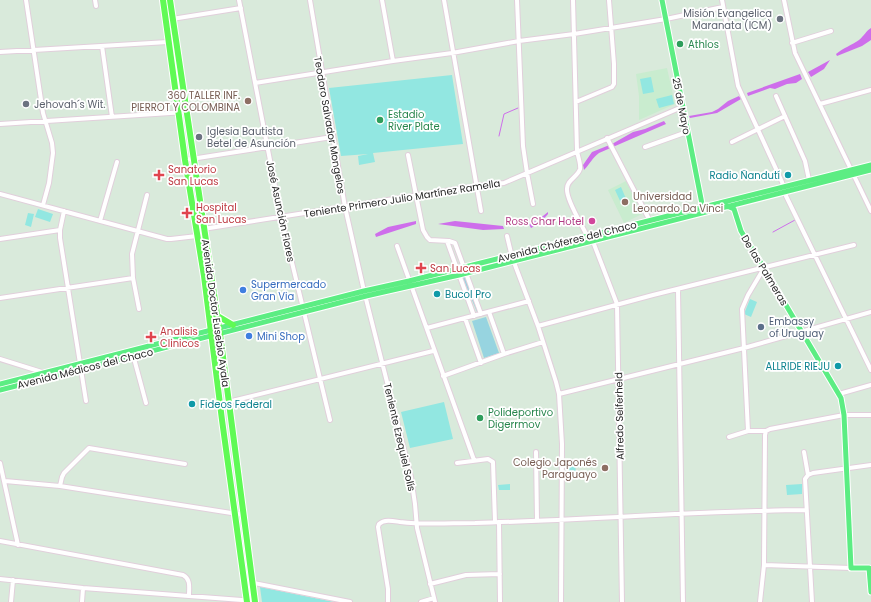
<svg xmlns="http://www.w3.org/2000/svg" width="871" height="602" viewBox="0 0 871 602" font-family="Poppins,sans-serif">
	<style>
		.education { fill: #c9eccf }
		.green { fill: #97d4e0 }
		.pitch { fill: #92e7e1 }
		.water { fill: #ce6eeb }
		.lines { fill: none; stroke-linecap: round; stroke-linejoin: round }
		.stream { stroke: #ce6eeb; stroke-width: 1 }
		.minor-casing { stroke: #e1cfdb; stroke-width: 6 }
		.major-casing { stroke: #fff; stroke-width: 7 }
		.highway-casing { stroke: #fff; stroke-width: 8 }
		.minor { stroke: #fff; stroke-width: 4 }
		.major { stroke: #5ced83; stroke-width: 5 }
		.highway { stroke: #60fa55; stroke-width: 6 }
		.worship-dot { fill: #6b7280; stroke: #fff; stroke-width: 1.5 }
		.leisure-dot { fill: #2e9e5b; stroke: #fff; stroke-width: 1.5 }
		.education-dot { fill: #8d6e63; stroke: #fff; stroke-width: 1.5 }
		.health-dot { fill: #e0444e; stroke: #fff; stroke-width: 1.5 }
		.culture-dot { fill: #0f9aa8; stroke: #fff; stroke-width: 1.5 }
		.hotel-dot { fill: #d1479c; stroke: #fff; stroke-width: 1.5 }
		.shop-dot { fill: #3f7fe0; stroke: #fff; stroke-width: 1.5 }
		.service-dot { fill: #5c6f8a; stroke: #fff; stroke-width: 1.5 }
		.labels { text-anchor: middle; stroke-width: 3.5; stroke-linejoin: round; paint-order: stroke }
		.worship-label { font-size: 10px; fill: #5b616d; stroke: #fff; text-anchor: start }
		.leisure-label { font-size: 10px; fill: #27864d; stroke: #fff; text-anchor: start }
		.education-label { font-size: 10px; fill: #785e54; stroke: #fff; text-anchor: end }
		.street-label { font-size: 10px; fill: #282828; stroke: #fff }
		.health-label { font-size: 10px; fill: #be3a42; stroke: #fff; text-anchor: start }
		.culture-label { font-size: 10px; fill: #0d838f; stroke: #fff; text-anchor: end }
		.hotel-label { font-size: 10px; fill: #b23c85; stroke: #fff; text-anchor: end }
		.shop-label { font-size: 10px; fill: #366cbe; stroke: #fff; text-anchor: start }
		.service-label { font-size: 10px; fill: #4e5e75; stroke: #fff; text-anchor: start }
	</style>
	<rect width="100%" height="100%" fill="#d9eadb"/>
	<path class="education" d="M667,68L675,104L639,120V96L636,74Z
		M626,181L642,214L624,223L608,190Z"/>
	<path class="green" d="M170,25H171L182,106Z
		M191,167H192L216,326H215Z
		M465,275L478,310L477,312L462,276Z
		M486,317L499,353L484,358L472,321Z"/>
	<path class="pitch" d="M452,75L463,144L373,153L375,162L359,165L358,156L368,154L341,156L329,88Z
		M651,77L654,92L643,94L640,79Z
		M672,95L674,104L659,108L656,99Z
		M621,187L627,201L621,203L615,190Z
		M38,209L53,214L50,222L35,217Z
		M28,213L34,214L31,227L25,225Z
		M750,299L757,302L751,317L744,314Z
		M444,402L453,439L410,448L401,412Z
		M568,462H575L576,474H569Z
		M510,484V490H499L498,485Z
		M802,484V494L787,495L786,485Z
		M260,587L334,602H262Z"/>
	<path class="water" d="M871,28V40L862,46L837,56L836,54C843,48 852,45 859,40C864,36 866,31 871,28Z
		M830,60L824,69L811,77L808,72Z
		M800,74L802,79L796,83L787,84L775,89L770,88L748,96L747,93Z
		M739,96L741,99L717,113L690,118L689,116L712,112L718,109L728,101Z
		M664,121L666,124L599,153C592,158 590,164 584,170L583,165L592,152L612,144L633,132L645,129Z
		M548,212V214L540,223L531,228L529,224L538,220Z
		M416,221V224L376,237L375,234L388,227Z
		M455,221L503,226L504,229L483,230L438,224Z"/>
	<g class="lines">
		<path class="stream" d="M499,136L504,114L518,108
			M773,232L795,220"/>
		<defs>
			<path id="minor" d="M26,0L43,113L52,143L53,153L49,183L43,205
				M95,0L96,6
				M239,0L281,217L330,420
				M310,0L345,207L364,291L411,477L415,504L417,528L435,602
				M382,0L393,61
				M444,0L481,211
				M517,0L523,146L527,173L533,204
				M573,0L577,151C578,157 581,164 580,169C578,177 566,180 567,190C567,202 583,226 588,238
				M722,0L738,86L782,182L786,196L871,370
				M784,0L795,53L871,211
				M172,19L241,8
				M792,43L831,31
				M102,46L112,117
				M0,52L168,42
				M255,83L393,61L452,53L519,41L574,34L666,19L723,7
				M776,96L805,161L809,180
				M576,102L612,87L614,84V64L609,0
				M820,104L871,90
				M0,124L186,112
				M607,138L651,223
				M732,142L785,116
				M645,147L687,132
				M408,155L423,230L427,237L430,240L449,241L455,243L481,314
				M185,160L332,137
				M0,194L167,239H171L197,236
				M64,211L60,230V238L86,401
				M100,221L117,162
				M203,229L476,186L504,183L682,107
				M507,236L512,257L538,326L556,382L559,394L562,444L561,602
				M0,239L60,230
				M592,239L617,304L622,602
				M447,241L474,316
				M397,246L474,460
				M678,290L683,602
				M0,298L133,278
				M139,309L133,278L132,254L147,195
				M489,312L504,354
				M465,318L481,363
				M538,326L653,295L854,245
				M427,328L529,301
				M132,351L146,403
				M0,359L45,373L47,378
				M443,376L504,354L543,342
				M559,394L744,348L871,312
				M839,394L871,385
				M228,402L433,351
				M748,431L742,309L748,295L764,268
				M729,437L748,431H766L770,429L844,415H871
				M536,452L537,521
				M804,452L808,475L805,479L812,602
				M0,463L18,545
				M457,463L488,459L493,462L495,522
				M808,475L813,473L871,465
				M5,481L60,486L244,515
				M60,486L62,477L64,473L89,448L185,464
				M499,522L500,602
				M0,541L183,575C191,579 189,588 189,595
				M764,565L851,568
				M0,579L83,588L255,601
				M244,581L350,602
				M430,584L466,575L500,574
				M11,602L13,580
				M82,602L83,588
				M388,602V589L378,527L379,524C385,519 393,521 400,522C425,525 450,523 475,523C586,520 697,511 807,510
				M421,602L434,598
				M760,602L764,565L765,435L766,431"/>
			<path id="major" d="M662,0L703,209
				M727,206L734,209L741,231L764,268L841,398L844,415L851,568H869L871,592
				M0,384L364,291L409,281L871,165
				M0,390L366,296L459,275L871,170"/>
			<path id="highway" d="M163,0L185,160L204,276L222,420L247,602
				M170,0L220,334L255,602
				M216,315L233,325"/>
		</defs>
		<use href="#minor" class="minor-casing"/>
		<use href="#major" class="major-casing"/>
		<use href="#highway" class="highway-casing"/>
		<use href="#minor" class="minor"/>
		<use href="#major" class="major"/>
		<use href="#highway" class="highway"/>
	</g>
	<g class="worship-dot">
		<circle cx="780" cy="19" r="4"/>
		<circle cx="26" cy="104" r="4"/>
		<circle cx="199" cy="137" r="4"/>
	</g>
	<g class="leisure-dot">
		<circle cx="680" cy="44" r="4"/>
		<circle cx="380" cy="120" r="4"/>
		<circle cx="480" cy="418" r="4"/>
	</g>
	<g class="education-dot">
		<circle cx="248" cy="101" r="4"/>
		<circle cx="625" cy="202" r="4"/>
		<circle cx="605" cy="468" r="4"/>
	</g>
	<g class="health-dot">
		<path d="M157 169h4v4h4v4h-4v4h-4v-4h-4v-4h4z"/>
		<path d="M185 207h4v4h4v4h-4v4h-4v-4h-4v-4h4z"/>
		<path d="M419 262h4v4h4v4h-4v4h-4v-4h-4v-4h4z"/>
		<path d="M149 331h4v4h4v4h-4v4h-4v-4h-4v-4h4z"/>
	</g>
	<g class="culture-dot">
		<circle cx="788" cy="175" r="4"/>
		<circle cx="437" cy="294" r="4"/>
		<circle cx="838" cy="366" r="4"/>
		<circle cx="192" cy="404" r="4"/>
	</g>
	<circle class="hotel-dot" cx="592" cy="221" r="4"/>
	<g class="shop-dot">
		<circle cx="243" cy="290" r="4"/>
		<circle cx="249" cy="336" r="4"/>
	</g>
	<circle class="service-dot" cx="761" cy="327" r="4"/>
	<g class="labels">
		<g class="worship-label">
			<text x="772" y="17" text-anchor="end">Misión Evangelica<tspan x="772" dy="12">Maranata (ICM)</tspan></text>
			<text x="34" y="108">Jehovah´s Wit.</text>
			<text x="207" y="135">Iglesia Bautista<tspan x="207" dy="12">Betel de Asunción</tspan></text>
		</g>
		<g class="leisure-label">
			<text x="688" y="48">Athlos</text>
			<text x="388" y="118">Estadio<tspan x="388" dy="12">River Plate</tspan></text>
			<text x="488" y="416">Polideportivo<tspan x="488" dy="12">Digerrmov</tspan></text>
		</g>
		<g class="education-label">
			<text x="240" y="99">360 TALLER INF.<tspan x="240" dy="12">PIERROT Y COLOMBINA</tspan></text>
			<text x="633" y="200" text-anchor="start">Universidad<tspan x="633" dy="12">Leonardo Da Vinci</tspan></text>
			<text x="597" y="466">Colegio Japonés<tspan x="597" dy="12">Paraguayo</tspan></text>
		</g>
		<g class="street-label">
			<text transform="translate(682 106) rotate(79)" y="4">25 de Mayo</text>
			<text transform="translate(330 125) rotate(80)" y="4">Teodoro Salvador Mongelos</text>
			<text transform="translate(402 198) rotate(-9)" y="4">Teniente Primero Julio Martínez Ramella</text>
			<text transform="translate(281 211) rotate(78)" y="4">José Asunción Flores</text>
			<text transform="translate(567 241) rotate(-14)" y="4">Avenida Chóferes del Chaco</text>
			<text transform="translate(765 270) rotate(59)" y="4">De las Palmeras</text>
			<text transform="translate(216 313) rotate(82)" y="4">Avenida Doctor Eusebio Ayala</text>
			<text transform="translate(85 368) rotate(-14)" y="4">Avenida Médicos del Chaco</text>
			<text transform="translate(619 416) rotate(-91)" y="4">Alfredo Seiferheld</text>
			<text transform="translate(400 437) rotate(77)" y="4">Teniente Ezequiel Solís</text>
		</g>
		<g class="health-label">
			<text x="168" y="173">Sanatorio<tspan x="168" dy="12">San Lucas</tspan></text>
			<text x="196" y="211">Hospital<tspan x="196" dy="12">San Lucas</tspan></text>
			<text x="430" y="272">San Lucas</text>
			<text x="160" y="335">Analisis<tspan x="160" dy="12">Clinicos</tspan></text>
		</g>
		<g class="culture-label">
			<text x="780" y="179">Radio Ñandutí</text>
			<text x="445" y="298" text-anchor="start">Bucol Pro</text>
			<text x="830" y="370">ALLRIDE RIEJU</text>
			<text x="200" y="408" text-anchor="start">Fideos Federal</text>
		</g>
		<g class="hotel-label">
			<text x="584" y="225">Ross Char Hotel</text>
		</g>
		<g class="shop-label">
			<text x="251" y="288">Supermercado<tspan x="251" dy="12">Gran Via</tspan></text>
			<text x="257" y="340">Mini Shop</text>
		</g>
		<g class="service-label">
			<text x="769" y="325">Embassy<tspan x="769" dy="12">of Uruguay</tspan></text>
		</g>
	</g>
</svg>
